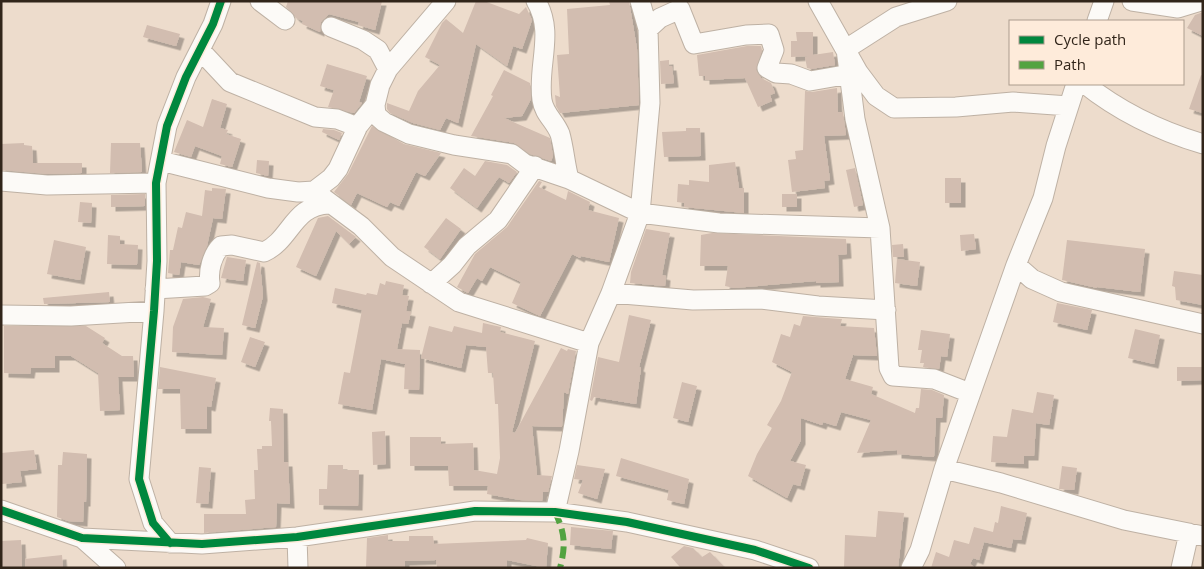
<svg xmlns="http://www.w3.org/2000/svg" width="1204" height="569" viewBox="0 0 1204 569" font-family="'Open Sans',sans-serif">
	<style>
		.building { fill: #d2bdb0; filter: url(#shadow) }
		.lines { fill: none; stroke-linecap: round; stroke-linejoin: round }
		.street-casing { stroke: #beb1a4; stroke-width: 21 }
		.street { stroke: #fcfaf7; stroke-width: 19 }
		.quiet { stroke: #52a340; stroke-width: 6; stroke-dasharray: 12 6; stroke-linecap: butt }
		.cycleway-casing { stroke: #feebda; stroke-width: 11 }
		.cycleway { stroke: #00873e; stroke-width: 8 }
	</style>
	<defs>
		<filter id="shadow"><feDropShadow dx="4.5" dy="4.5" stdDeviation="0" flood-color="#0004"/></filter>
	</defs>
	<rect width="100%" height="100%" fill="#eddccc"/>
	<path class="building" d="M288,1H382L375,30L358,25L359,22L329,14L321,22L320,32L302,24L303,21L296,18L286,7Z
		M476,1H484L519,14L526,7L532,20L522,49L513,46L507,66L476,44L458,123L446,118L440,130L413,123L390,113L387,109V103L409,111L418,91L440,65L425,57L442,23L446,19L463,33Z
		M609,1H629L637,49L639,105L560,113L556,106L555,95L560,97L557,55L569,54L567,9L610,5Z
		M1203,12V36L1187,28L1195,15Z
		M147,25L180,34L176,46L143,37Z
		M796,32H813V55L833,52L835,65L811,69L807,68L805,57L809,56L791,57V41H797Z
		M747,46H761L762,50L756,70L761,78L771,83L775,93L770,95L772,101L758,107L745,78L705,80V76H699L697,55Z
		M669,60V66H672L674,83L661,84L660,61Z
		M327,64L367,76L359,102L362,103L354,113L328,107L334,90L320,86Z
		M504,70L530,83L531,99L522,116L504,118L550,138L553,156L551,161L530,154L514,143L471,136L493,96L491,95Z
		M1201,75L1203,76V113L1189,109Z
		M837,88L838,112H843L846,135L824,136L830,180L824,181L825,188L792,192L788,160L796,159L795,151L803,150L805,91L812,92Z
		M212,99L227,104L220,128L228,130L226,134L241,139L232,167L220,164L222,156L195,146L191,157L174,152L187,120L203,127Z
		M372,126L404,144L441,153L425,176L416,172L399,206L390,202L387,207L357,193L351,205L334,192L348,174Z
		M686,128H700L701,156L664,157L662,132L686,131Z
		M323,129L334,130L342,133L339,140L322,132Z
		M24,143V145L32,146L33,163H82V173L47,174L1,170V144Z
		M111,143H140L142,172L110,173Z
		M257,160L269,161L268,176L256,173Z
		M485,161L507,165L517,172L509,183L499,177L477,208L450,188L464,168L475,176Z
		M735,162L739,188H744V213L684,207V203L677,202L678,184L689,185V180L709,182V165Z
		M855,168L863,205L854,207L846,170Z
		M945,178H961V203H945Z
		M539,181L542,182L539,187L566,200L568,191L590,202L588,210L619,218L609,262L581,256L580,258L572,254L540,316L512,303L521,282L490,267L482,281L477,278L468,293L457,287L475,254L507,227Z
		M212,188L226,189L222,219L213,218L207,246L199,265L181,262L179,275L168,273L170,250H173L178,227L182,228L186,212L202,216L205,190L212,191Z
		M145,194V206L111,207V195Z
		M782,194H797V207H782Z
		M80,202L92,203L91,223L78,222Z
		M328,216L356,237L349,244L336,231L316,276L296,267L318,218Z
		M446,218L461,229L440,259L424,247Z
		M646,229L670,233L662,275L666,276L665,286L630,283L631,272Z
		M712,233L846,239L847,254L838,255L839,282L816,283V281L734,288L725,286L728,266H700L701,235Z
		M974,234L976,249L961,251L960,235Z
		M108,235L120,236V244L138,245L137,265L107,264Z
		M54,240L86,247L80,280L47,274Z
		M1067,240L1145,249L1140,292L1097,287V288L1062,280Z
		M903,244L904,257H893L892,245Z
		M227,257L246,260L243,281L221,278Z
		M897,259L920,262L917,286L895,283Z
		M257,262L260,263L263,296L255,328L242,325Z
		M1174,271L1203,275V305L1176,300L1175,287L1172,286Z
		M386,281L404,285L402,295L409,296L406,311L411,312L408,324L402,323L397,349L420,350L419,390L404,389L405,364L381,359L372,410L338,404L344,372L350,373L362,310L332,303L335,288L366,295L367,293L377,295L380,283L385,285Z
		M109,292L110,302L44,304L43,298Z
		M203,297L211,299L203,327L224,328L222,355L172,352L173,327L183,299Z
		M1057,303L1092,310L1087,330L1053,322Z
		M629,315L651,320L639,367L641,368L636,404L594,397L592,401L590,400L598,357L619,362Z
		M803,316L840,319H842L840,326L874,328L877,356L853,355L845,379L873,387L871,394L915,413L916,408H919L921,389L932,390L944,395L942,418H936L934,457L897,454V450L857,453L871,420L841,412L836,426L823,422L822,425L801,418V440L790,461L806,465L800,486L793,484L787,498L748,476L757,454L772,428L767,425L781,401L792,372L772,362L781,334L790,337L794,324L800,326Z
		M483,323L501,327L500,332L535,341L512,432L515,433L561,348L567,351L568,349L576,351L568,394L564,392L562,427L532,426L537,475L552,476L548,492H543L542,501L520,500L487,494L488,486H449L448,466H410V437H441V444L473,443L474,470L497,474L500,458L498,404H495L493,373H488L486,347L466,345L461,368L421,358L429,326L452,332L454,326L482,333Z
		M4,326H86L105,338L102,343L122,356H133L134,377H118L120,410L100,411L98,373L71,356H55V368H31L30,374L4,373Z
		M1135,329L1160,335L1154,364L1128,358Z
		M921,330L950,334L947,357L941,356L939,369L923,367L924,363H920L922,350H918Z
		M250,337L265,342L255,367L241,362Z
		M160,367L216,378L211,407L207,406V429H181L180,389H158Z
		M1177,367H1203V380L1177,381Z
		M682,382L697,386L688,422L673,418Z
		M1037,392L1054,395L1049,425L1036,423L1034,456H1024V464L991,462L993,436L1007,437L1012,409L1033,413Z
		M270,408L283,409L284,462H288L290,504L277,503L276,527L204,533V514H246L245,500L255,499L254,470H258L257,449H262V446H272L271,421H269Z
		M385,431L386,464L373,465L372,432Z
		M34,450L37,469L20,471L22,482L2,484L1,453Z
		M63,452L87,454L86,502H84L83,522L68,521L57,517L58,465H62Z
		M621,458L689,479L684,504L667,500L669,490L616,476Z
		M328,465H343V470H359L358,506L319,505V489H327Z
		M577,465L605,469L597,499L578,493L583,480L574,479Z
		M1062,466L1077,468L1074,490L1059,489Z
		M199,467L211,468L208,504L196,503Z
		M1001,506L1027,513L1021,540L1013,539L1011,548L984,542L979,560L973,558L970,564L975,568H931L936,552L949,557L954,540L969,544L974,527L993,532L995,522L998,523Z
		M878,511L904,513L898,568H844L845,535L876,537Z
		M571,527L613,531L611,549L570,545Z
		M388,535V541H409V536H433L434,544L526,540L527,538L548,543L546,568L507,560V568H437L436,560L405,561V568H366L367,538Z
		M21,540L22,568H1V541Z
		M684,546L693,548L702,557L710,552L725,568H681L671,557Z
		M62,555L63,568H25V559Z"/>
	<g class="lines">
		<defs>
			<path id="street" d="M260,1L285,20
				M536,1C555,33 537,65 542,100C544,114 555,121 560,134C564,148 565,164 569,179
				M818,1L858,72L876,96L894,108L956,107L1013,102L1069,106
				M947,1L896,17L846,49L855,119L880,228L889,368L893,376L934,379L970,393
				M1132,1L1178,8L1201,1
				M1097,21L1104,1
				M331,27L363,40L378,50L388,69
				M648,29L660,18L680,9L694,44L746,35L769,34L774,50L767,68L776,73L791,74L810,81L850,74
				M200,50L230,82L315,117L337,119L350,124L356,130
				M1085,84C1120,112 1160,131 1203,144
				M375,105L376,115L384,122L409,134L454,145L512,154L525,164L569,179L640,213L719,223L880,228
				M161,161L268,188L298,192L314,191L331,178L338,169L358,126L375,105L380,85L388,69L446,1
				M1,181L47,185L156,183
				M314,191L361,226L392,257L459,302L589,343
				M1016,265L1032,279L1061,292L1203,324
				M431,284L452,265L467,246L498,220L535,166
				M155,289L205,286L210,283C208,271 212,255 221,246L232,245L264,252C291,240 293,205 329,204
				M611,293L693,300L761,299L818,306L886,310
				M1,315L71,316L154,311
				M944,469L1001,483L1124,520L1203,536
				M1,510L82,538L202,544L297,537L475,511L555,512L627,522L755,550L809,568
				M555,512L569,451L589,343L611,293L640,213L650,103L648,29L640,1
				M297,537L298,568
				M82,538L116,568
				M170,543L153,523L139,479L154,311L157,261L156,183L167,126L186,77L213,24L221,1
				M911,568L920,550L944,469L1016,265L1043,198L1056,146L1076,84
				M1181,568L1189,533"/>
		</defs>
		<use href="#street" class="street-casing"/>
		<use href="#street" class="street"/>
		<path class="quiet" d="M555,512C565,533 566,545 560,568"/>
		<defs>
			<path id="cycleway" d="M1,510L82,538L202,544L297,537L475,511L555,512L627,522L755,550L809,568
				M170,543L153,523L139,479L154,311L157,261L156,183L167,126L186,77L213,24L221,1"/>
		</defs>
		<use href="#cycleway" class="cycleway-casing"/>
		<use href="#cycleway" class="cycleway"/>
	</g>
	<rect width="1204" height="569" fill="none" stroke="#31251a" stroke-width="5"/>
	<rect x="1009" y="20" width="175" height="65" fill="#feebda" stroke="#ac9c8d"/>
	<rect x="1019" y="36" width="25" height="8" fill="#00873e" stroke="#ac9c8d"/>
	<text x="1054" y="45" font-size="15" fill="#31251a">Cycle path</text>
	<rect x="1019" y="61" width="25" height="8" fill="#52a340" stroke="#ac9c8d"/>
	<text x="1054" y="70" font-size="15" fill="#31251a">Path</text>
</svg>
